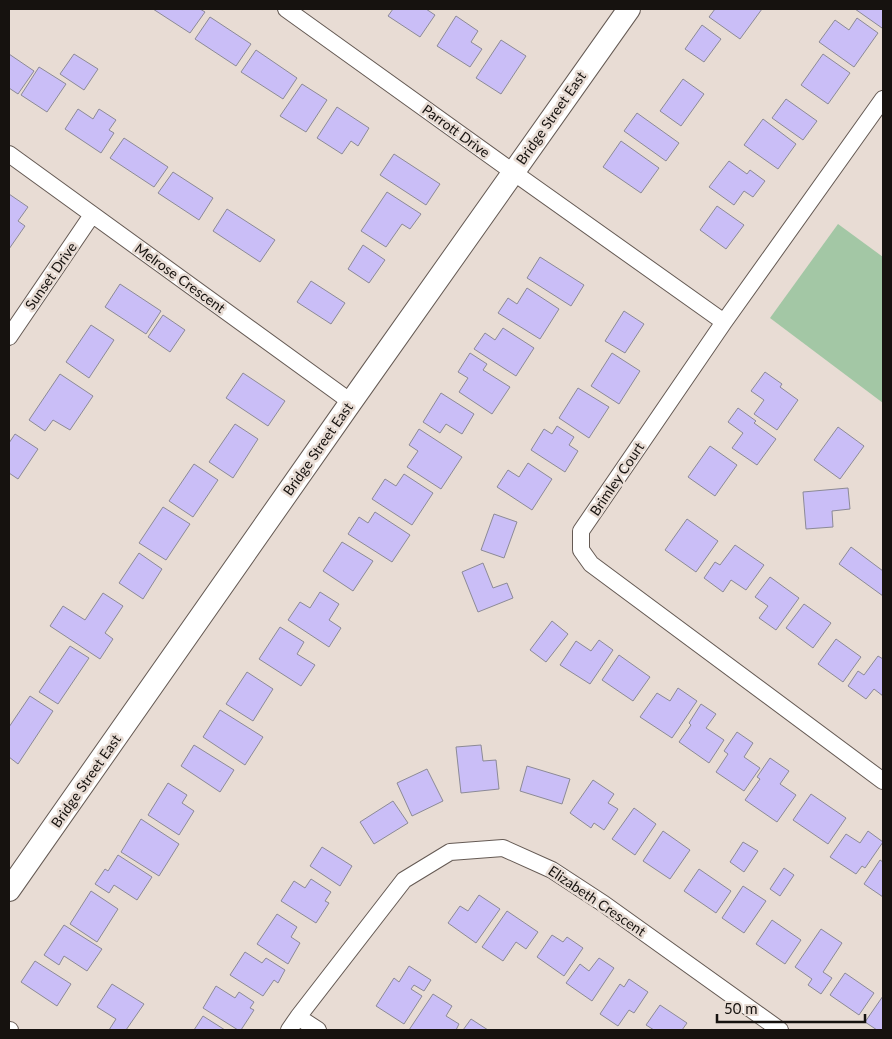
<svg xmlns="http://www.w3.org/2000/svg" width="892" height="1039" viewBox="0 0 892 1039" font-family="Lato,sans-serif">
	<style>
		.green { fill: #a3c7a5 }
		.building { fill: #cabef7; stroke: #8c8a96 }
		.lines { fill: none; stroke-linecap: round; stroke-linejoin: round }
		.street-casing { stroke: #655a54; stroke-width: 18 }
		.secondary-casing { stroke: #655a54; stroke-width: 24 }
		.street { stroke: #fff; stroke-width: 16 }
		.secondary { stroke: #fff; stroke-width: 22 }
		.labels { text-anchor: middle; stroke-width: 5; stroke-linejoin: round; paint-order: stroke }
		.street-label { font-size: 14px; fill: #16120f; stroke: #e8dcd4 }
	</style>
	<rect width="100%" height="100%" fill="#e8dcd4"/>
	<path class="green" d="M838,224L883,257V403L770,318Z"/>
	<path class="building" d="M153,9H200L205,12L190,33Z
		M393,9H426L435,15L420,37L388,16Z
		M715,9H762L740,39L709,17Z
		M855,9H883V26L882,28Z
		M456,16L478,31L471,42L482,49L470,67L437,46Z
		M210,17L251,44L236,66L195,39Z
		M857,18L878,33L854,67L819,42L835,20L849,30Z
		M702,25L721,39L704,62L685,49Z
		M501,40L526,56L501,94L476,78Z
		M256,50L297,78L283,99L241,72Z
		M9,54L34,71L18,94L9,88Z
		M74,54L98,69L84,90L60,74Z
		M823,54L850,73L828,104L801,85Z
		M39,67L66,84L47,112L21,95Z
		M683,79L704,94L681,126L660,111Z
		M302,84L327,100L306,132L280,116Z
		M786,99L817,121L803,140L772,118Z
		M337,107L369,128L358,146L351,141L342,154L317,138Z
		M78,109L93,119L99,109L116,120L109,130L114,133L101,153L65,129Z
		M637,113L679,143L666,161L624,131Z
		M763,119L796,144L778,169L744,145Z
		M124,138L168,167L154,187L110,158Z
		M621,141L659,168L641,193L603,167Z
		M394,154L440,184L426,205L380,175Z
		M729,161L747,174L750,170L765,181L753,197L744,191L734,205L709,187Z
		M173,172L213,198L199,220L158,193Z
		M387,192L421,214L410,229L402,224L386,247L361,231Z
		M9,194L28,207L18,221L25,226L9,249Z
		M717,206L744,225L726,249L700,230Z
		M227,209L275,240L260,262L213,231Z
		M363,245L385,260L369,283L348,269Z
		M540,257L584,285L571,306L527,278Z
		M311,281L345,303L331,324L297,302Z
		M120,284L161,311L146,334L105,307Z
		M527,288L559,309L540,339L498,313L508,298L517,304Z
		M624,311L644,324L625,353L605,341Z
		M163,315L185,330L170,352L148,337Z
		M91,325L114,340L89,378L66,362Z
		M503,328L534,348L516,376L474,349L485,333L495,340Z
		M470,353L487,364L483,370L510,387L492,414L459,392L468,378L458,372Z
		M612,353L640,371L619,404L591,386Z
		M765,372L782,384L780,387L798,400L777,430L754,414L764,400L751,391Z
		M243,373L285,401L268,426L226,398Z
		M60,374L93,396L70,430L53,420L45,431L29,420Z
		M578,388L609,407L589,438L559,418Z
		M441,393L474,414L462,434L446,424L440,433L423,422Z
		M738,408L756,421L754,423L776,439L757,465L732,448L743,433L728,422Z
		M235,424L258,439L233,478L209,462Z
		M557,426L574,437L569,445L578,451L565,472L531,450L544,429L552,434Z
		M838,427L864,446L840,479L814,460Z
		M419,429L462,457L441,489L407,467L418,451L409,445Z
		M15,434L38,449L18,479L9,473V443Z
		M710,446L737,465L715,496L688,477Z
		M528,463L552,479L532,510L497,487L508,470L519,477Z
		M194,464L218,480L193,517L169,501Z
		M404,474L433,493L412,525L372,499L385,479L396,486Z
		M848,488L850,509L832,511L833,527L806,529L803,492Z
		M163,507L190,524L166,560L139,543Z
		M375,512L410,535L392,562L348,534L359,517L368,523Z
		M494,514L517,522L504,558L481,550Z
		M687,519L718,541L696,572L665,550Z
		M342,542L373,561L353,591L323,571Z
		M735,545L764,565L746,590L731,580L723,592L704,578L715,562L720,565Z
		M851,547L883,571V596L839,564Z
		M139,553L162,569L143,599L119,583Z
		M483,563L493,588L507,583L513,598L478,612L462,572Z
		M770,577L799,598L776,630L759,618L768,606L755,597Z
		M320,592L339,604L329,620L341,628L329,647L288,620L300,602L310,608Z
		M103,593L123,606L105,633L113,639L100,659L50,626L63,606L85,620Z
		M804,604L831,623L813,648L786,628Z
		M552,621L568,634L546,662L530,650Z
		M280,627L304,642L297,654L315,665L301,686L259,659Z
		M836,639L861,657L843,682L818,664Z
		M599,640L613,650L590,684L560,665L576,641L591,651Z
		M70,646L89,658L58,704L39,692Z
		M619,655L650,677L633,701L602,680Z
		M878,656L883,659V696L874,689L866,699L848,686L858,671L864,675Z
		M247,672L273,689L253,721L226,704Z
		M678,688L697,701L672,738L640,717L657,693L670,701Z
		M30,696L53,711L18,764L9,757V727Z
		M701,704L716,714L706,728L724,740L709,763L679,742L691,725L689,723Z
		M220,710L263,737L245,765L203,737Z
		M737,732L753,743L744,757L760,768L744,791L716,772L728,754L724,751Z
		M194,745L234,770L220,792L181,766Z
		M481,745L483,761L496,760L499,789L461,793L456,747Z
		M770,758L789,771L780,784L796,795L777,822L745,800L760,779L757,777Z
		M527,766L570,779L562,804L520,791Z
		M427,769L443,801L412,816L397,783Z
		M593,780L614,794L608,803L618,809L604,830L594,823L591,828L570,813Z
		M168,783L187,795L182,803L194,811L179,835L148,815Z
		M811,794L846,818L828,844L793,820Z
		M393,801L408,823L374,844L360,822Z
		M634,808L656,824L635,855L612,839Z
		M141,819L179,844L159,876L121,852Z
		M663,831L690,850L670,879L643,861Z
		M868,831L883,842L865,868L862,866L856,874L830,857L846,834L860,843Z
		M743,842L758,851L744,872L730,862Z
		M322,847L352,866L340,886L310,866Z
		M118,855L152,877L137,900L114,885L109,893L95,884L105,869L108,871Z
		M880,860L883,862V897L864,884Z
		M784,868L794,875L780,896L770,889Z
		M699,869L731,891L716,913L684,891Z
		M311,879L331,892L325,901L329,903L316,923L281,901L294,881L305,888Z
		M743,886L766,901L744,933L722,918Z
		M91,891L118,909L97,942L70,924Z
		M479,895L500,909L476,943L448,923L460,906L468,911Z
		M507,911L538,932L526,949L516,942L503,961L482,947Z
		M277,914L297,927L291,937L300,943L288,964L257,944Z
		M772,920L801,940L785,964L756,944Z
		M64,925L102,949L87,971L64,956L59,965L44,955Z
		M821,929L842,943L823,972L832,978L821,994L808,985L812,979L795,967Z
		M552,935L563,942L567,937L583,948L564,976L537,957Z
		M245,952L262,963L266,958L285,970L278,983L274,980L263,996L230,975Z
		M599,958L614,968L592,1001L566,983L580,964L589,971Z
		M35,961L71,984L57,1006L21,982Z
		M409,966L431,980L424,991L414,985L411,989L422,996L404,1024L376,1006L394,978L399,982Z
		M845,973L874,993L859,1015L830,995Z
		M629,979L648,992L634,1013L629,1010L618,1026L600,1014L620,984L624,987Z
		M112,984L144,1004L126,1030H109L116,1019L97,1007Z
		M216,986L235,998L239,992L254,1002L250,1008L254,1010L241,1030H238L203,1008Z
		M433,994L452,1006L446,1016L459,1024L456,1030H409Z
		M883,996V1030H877L865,1022Z
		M660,1005L687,1023L682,1030H654L646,1025Z
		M203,1016L225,1030H194Z
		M471,1019L488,1030H463Z"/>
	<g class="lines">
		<defs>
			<path id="street" d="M286,9L513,172L724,322
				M883,99L724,322L581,531V550L591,564L883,781
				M9,154L351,402
				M9,337L92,215
				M298,1017L318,1030
				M9,1030H10
				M289,1030L298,1017L404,880L450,852L503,848L552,870L604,904L780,1030"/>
			<path id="secondary" d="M9,890L351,402L629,9"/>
		</defs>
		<use href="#street" class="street-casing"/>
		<use href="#secondary" class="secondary-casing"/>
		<use href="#street" class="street"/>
		<use href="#secondary" class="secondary"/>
	</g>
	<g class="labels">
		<g class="street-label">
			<text transform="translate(551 118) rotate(-55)" y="5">Bridge Street East</text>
			<text transform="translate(456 131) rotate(36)" y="5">Parrott Drive</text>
			<text transform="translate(51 276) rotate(-55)" y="5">Sunset Drive</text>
			<text transform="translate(180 278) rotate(36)" y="5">Melrose Crescent</text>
			<text transform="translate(318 449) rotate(-55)" y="5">Bridge Street East</text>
			<text transform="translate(617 479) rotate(-56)" y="5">Brimley Court</text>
			<text transform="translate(86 781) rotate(-55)" y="5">Bridge Street East</text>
			<text transform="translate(597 901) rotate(34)" y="5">Elizabeth Crescent</text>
		</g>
	</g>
	<rect width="892" height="1039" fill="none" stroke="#16120f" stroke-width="20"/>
	<path d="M717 1014v8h148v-8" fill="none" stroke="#16120f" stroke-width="2.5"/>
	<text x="724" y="1014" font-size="15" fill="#16120f" stroke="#e8dcd4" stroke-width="4" paint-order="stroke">50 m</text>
</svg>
